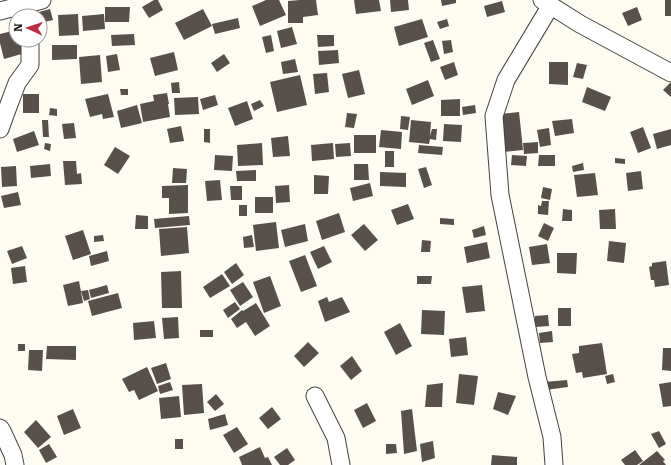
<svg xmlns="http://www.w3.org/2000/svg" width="671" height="465" viewBox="0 0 671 465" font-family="Bitter,serif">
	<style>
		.building { fill: #58504d }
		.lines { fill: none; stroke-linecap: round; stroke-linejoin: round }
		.minor-casing { stroke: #434343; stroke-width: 19 }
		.minor { stroke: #fff; stroke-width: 17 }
	</style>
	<rect width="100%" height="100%" fill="#fefbf3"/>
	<path class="building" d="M154,0H158L163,10L149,18L142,7Z
		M266,0H279L286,15L260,26L252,6Z
		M300,0H316L318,15L303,17V23H288V1Z
		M354,0H379L381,11L356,14Z
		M390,0H408L409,10L391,12Z
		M441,0H456V3L442,6Z
		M665,0H671V16H665Z
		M502,1L505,12L487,17L484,6Z
		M105,7H130L129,22H105Z
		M637,7L642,20L628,26L622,13Z
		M50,9L53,20L40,23V16H36L35,13Z
		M203,9L212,26L184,40L175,23Z
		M78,14L79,35L59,36L58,15Z
		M104,14L105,29L83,31L82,16Z
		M238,18L240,28L215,34L212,24Z
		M422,19L428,37L399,46L394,27Z
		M447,19L449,26L440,29L437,22Z
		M292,27L297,44L281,48L277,31Z
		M16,30V40H21L25,53L4,59L0,43V34Z
		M134,34L135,45L112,46L111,35Z
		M271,35L274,51L266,53L262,37Z
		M317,35H334V46L318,47Z
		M433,40L440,59L431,62L424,43Z
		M451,40L453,52L444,54L442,41Z
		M52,45H77V59L52,60Z
		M338,50L339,63L319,65L318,51Z
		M174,52L178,70L155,76L150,58Z
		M117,54L120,70L108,72L106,56Z
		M224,54L230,63L217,72L211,63Z
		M100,55L102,82L81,84L79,57Z
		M295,59L298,72L283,74L281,62Z
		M454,62L458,75L445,80L440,67Z
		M549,62H568V85L549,84Z
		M577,63L587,65L583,79L573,77Z
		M359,70L365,94L348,98L342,74Z
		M327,73L329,92L315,94L313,74Z
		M300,75L307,105L277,112L270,82Z
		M428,80L434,96L412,105L406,89Z
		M179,82L180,93H172L171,83Z
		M671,82V97L663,90Z
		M587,87L611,97L605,111L582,102Z
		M120,89H128V95H121Z
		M167,93L169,104H168L170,117L143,122L140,104L154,101L153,95Z
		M23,94H39V113H23Z
		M108,94L114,117L103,119L102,114L90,117L85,99Z
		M215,95L218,105L203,110L200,99Z
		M198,97L199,114L175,115L174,98Z
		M460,99V116H441V100Z
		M260,100L264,106L254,111L251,104Z
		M247,101L253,119L235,126L228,108Z
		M137,105L142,123L121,128L117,111Z
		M475,105L476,113L463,115L462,107Z
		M50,108L57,109V116L49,115Z
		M519,112L523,150L503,152L500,114Z
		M347,113L357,114L354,128L345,127Z
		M401,116L410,117L408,130L400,129Z
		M572,119L574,133L555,136L552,121Z
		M42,120H48L49,137H43Z
		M411,120L431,122L430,136L432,129H437L436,140L430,139L429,144L409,142Z
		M74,123L76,138L64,139L62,124Z
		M444,124L462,125L461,142L443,141Z
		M181,126L184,141L170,143L167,129Z
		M643,127L651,148L638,153L630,132Z
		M549,128L551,145L540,147L537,130Z
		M204,129H210V143L204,142Z
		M671,129V145L657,149L653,134Z
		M381,130L402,132L401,149L379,147Z
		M34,131L39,145L17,152L13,139Z
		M354,135H376V153H354Z
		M288,136L290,156L273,157L271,138Z
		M538,142V153L524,154L523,143Z
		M45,143L51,144L50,151L44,149Z
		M262,143L263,165L238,166L237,145Z
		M333,143L334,159L312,161L311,145Z
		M350,143L351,156L336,157L335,144Z
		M419,145L443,147L442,155L418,153Z
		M115,147L130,156L118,174L104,165Z
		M385,151H394V167H385Z
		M215,155L233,156L232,171L214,170Z
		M512,155L527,156L526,166L511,165Z
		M539,155H555V166H538Z
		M615,158L625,159V164L615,163Z
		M63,161H76L77,174L81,173L82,184L65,185Z
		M583,163L584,170L573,172L572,166Z
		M50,164L51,176L31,178L30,166Z
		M354,164H368L369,180H354Z
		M16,166L17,186L2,187L1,167Z
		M426,167L432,185L424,188L418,169Z
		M173,168L187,169L186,183H172Z
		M256,170V181H237L236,171Z
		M641,171L643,189L628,191L626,173Z
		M380,172L406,173V187L380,186Z
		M595,173L598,195L577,197L574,175Z
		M314,175L329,176L328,194H314Z
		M220,180L222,200L207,201L205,181Z
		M370,183L373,196L353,201L350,188Z
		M188,185V213L169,214V198H162V186Z
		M289,185L290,202L276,203L275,186Z
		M230,186H242V200H231Z
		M543,187L552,189L550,200L541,198Z
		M18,192L21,205L4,208L1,196Z
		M255,197H273V213H255Z
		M542,201H549L548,215L538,214V205L541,206Z
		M408,204L414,219L397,225L391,210Z
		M239,205H247V216H239Z
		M563,209L572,210V221H562Z
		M615,209L616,229H600L599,210Z
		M339,213L345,232L322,240L316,221Z
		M136,215L148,216V229H135Z
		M189,216L190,225L155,228L154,219Z
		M440,218L454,219V225L440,224Z
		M276,222L279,248L256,251L253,225Z
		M544,223L554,228L548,241L538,236Z
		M305,224L308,241L285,247L281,230Z
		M364,224L378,240L365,251L351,235Z
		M484,226L486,235L474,238L472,230Z
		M187,227L189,253L161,256L159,229Z
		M83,230L91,254L73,260L65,236Z
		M103,235L104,241L94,242V236Z
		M252,235L254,247L244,248L243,237Z
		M422,240L431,241L430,252H421Z
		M609,241L626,243L624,263L607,261Z
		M487,242L490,258L467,263L464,247Z
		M547,244L550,263L532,265L529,247Z
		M22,246L27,258L12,264L7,251Z
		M324,246L332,262L318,269L310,252Z
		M107,251L109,261L91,266L89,256Z
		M557,253H577L576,274L557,273Z
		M305,255L317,286L301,292L289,261Z
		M666,261L669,285L655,287L654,280H651L649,267L652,266V263Z
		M236,263L244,275L232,284L224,272Z
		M25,266L27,282L13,284L11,268Z
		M181,271L182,308H162L161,272Z
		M222,274L230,286L210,298L203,287Z
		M270,276L281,306L264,313L253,282Z
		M417,276H432L431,284H417Z
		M79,281L83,303L68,306L63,285Z
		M243,282L253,297L240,306L230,290Z
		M107,285L109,293L91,298L89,290Z
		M482,285L485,311L466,313L462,287Z
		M88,290L90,299L84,301L81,291Z
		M118,293L122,308L92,316L88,301Z
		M327,297L329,302L342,297L350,312L325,322L318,301Z
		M235,302L240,309L228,318L223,310Z
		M256,303L270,326L255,336L246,322L237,328L231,319L242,310L243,311Z
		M558,308H571V326H558Z
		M422,310L445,311L444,335L421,334Z
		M548,315L549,326L535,327V316Z
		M178,317L179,338L164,339L162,318Z
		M154,321L156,338L134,340L133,323Z
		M400,323L412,346L396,355L384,332Z
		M200,330H213V337H200Z
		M552,331L553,342L540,343L539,333Z
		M466,337L468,355L451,357L449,339Z
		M308,342L319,353L304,367L294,356Z
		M602,343L607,374L583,378L582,372L576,373L572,354L579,353V346Z
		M18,344H25V351H18Z
		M47,346H76V360L46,359Z
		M663,348H671V371L662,370Z
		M29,350H43L42,371L28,370Z
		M352,356L362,371L351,380L340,366Z
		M166,363L171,379L157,384L151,368Z
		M147,367L158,391L139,400L134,390L129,392L122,379Z
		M459,374L478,376L474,405L456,403Z
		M613,374L615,382L607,384L605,376Z
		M567,380L568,387L545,390L544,382Z
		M170,382L173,390L160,394L158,386Z
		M671,382V406L663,407L659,384Z
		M443,383L442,407H425L427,385Z
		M202,384L204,413L184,415L182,385Z
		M498,392L516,396L508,415L493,409Z
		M216,394L224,404L215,411L207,402Z
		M179,396L181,417L161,419L159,398Z
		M367,403L376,421L363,428L354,410Z
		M272,407L281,419L268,429L259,418Z
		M73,409L81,428L64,435L57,416Z
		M412,409L417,451L404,454L401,411Z
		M225,414L228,425L210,430L208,419Z
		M36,420L51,437L38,448L24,432Z
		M237,427L248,444L234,453L223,435Z
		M659,431L666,444L659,448L651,434Z
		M175,439H183V449H175Z
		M433,441L435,458L422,462L420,444Z
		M49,444L57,457L46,463L39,450Z
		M386,444H396L397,453L386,454Z
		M260,447L265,458L268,457L272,465H242L239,457Z
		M287,448L295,460L288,465H280L274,457Z
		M635,450L643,461L637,465H625L621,460Z
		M657,451L665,460L663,461L666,465H639Z
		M492,455L517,457V465H491Z"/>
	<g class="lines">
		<defs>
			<path id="minor" d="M542,0L580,24L671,73
				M551,5L506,80L494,116L500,195L537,377L552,437L554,465
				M0,11L42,0
				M0,129L5,115L17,83L30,65V40
				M315,396L336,438L341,465
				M0,428L2,431L13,455L15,465"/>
		</defs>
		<use href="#minor" class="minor-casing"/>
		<use href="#minor" class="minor"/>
	</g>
	<g transform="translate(28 28) rotate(273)"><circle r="19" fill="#ffffff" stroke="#9f9f9f"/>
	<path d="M0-3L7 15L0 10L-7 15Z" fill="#bb2d45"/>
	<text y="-6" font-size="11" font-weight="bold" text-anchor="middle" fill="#101010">N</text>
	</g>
</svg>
